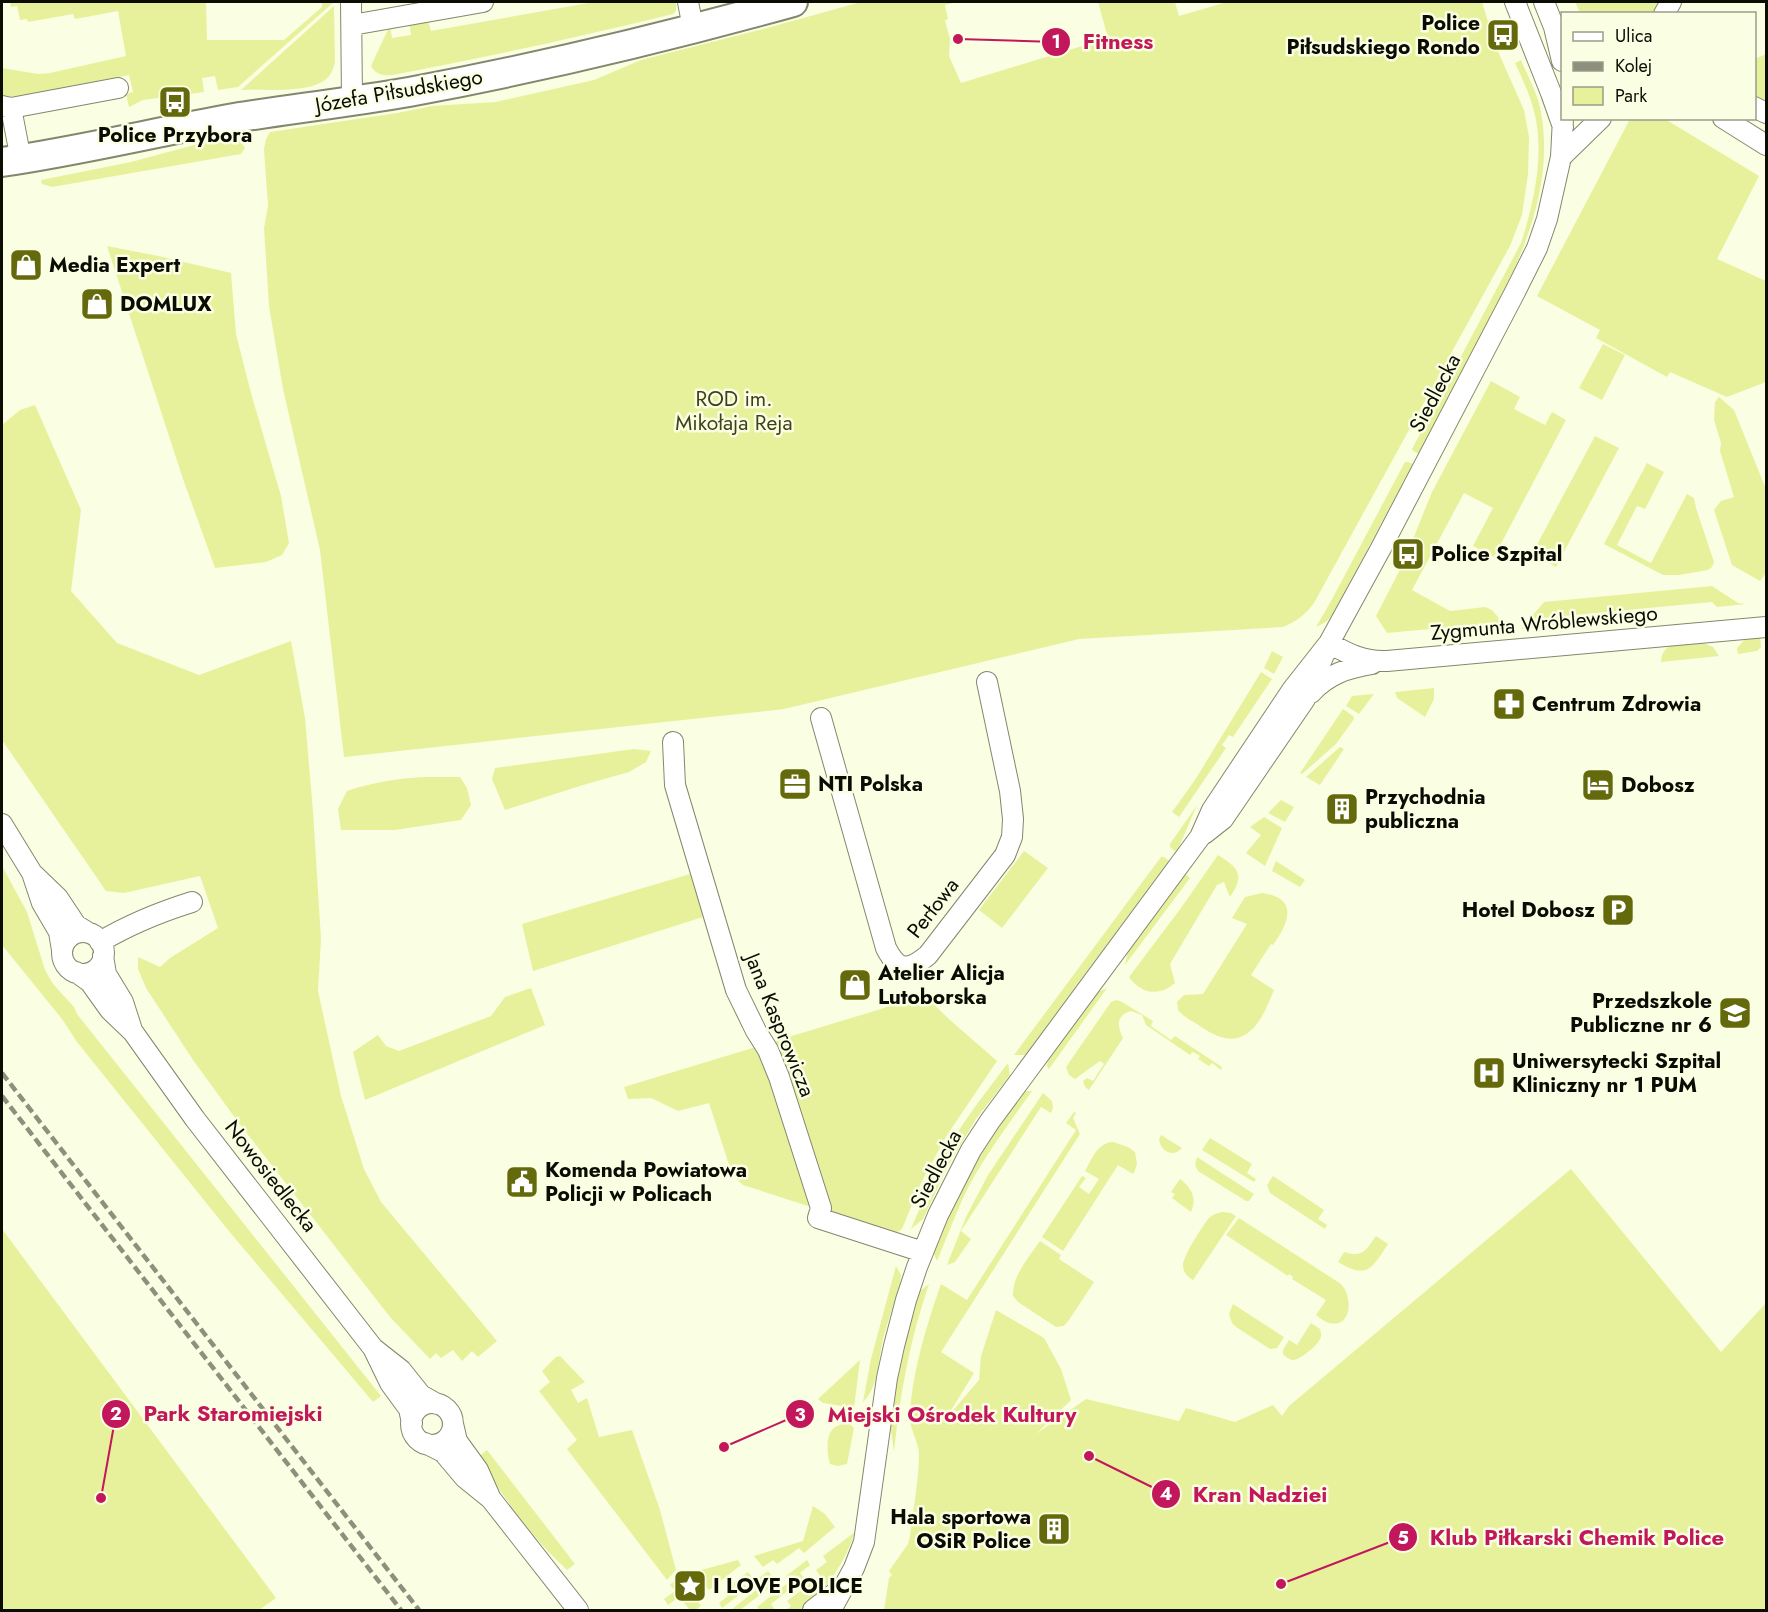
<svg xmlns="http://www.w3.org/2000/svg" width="1768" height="1612" viewBox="0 0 1768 1612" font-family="Jost,sans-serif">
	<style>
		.green { fill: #e7f19c }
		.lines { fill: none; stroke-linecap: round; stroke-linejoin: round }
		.street-casing { stroke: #83876d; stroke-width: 22 }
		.secondary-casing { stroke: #83876d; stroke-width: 32 }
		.street { stroke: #fff; stroke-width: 20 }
		.secondary { stroke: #fff; stroke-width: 28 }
		.rail { stroke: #8e907d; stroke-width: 4.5; stroke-dasharray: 9 4.5; stroke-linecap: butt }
		.labels { text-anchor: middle; stroke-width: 5; stroke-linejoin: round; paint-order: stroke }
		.poi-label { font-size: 21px; font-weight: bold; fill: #0b0c04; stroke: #fafee2; text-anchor: start }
		.street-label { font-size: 21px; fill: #0b0c04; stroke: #fafee2 }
		.park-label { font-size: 21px; fill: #3f4218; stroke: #fafee2 }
		.leader { fill: none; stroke: #c2185b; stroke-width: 2 }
		.callout-dot { fill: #c2185b; stroke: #fafee2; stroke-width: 2 }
		.mark-label { font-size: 18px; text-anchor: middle; font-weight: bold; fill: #fff }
		.callout-label { font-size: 22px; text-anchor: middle; font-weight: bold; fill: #c2185b; stroke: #fafee2; stroke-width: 5; stroke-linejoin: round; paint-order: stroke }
	</style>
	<rect width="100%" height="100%" fill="#fafee2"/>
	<path class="green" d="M10,2H206L207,40H284L322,7V2H334L238,87L218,90L215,76L202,78L204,92L143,100L129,107L126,94L133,92L129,75L22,96H9L2,95V68L38,74L50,73L126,56L118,11L75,19L73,14L28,22L27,19L20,20L17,6L11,7Z
		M594,2H676V11L673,14C580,37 487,57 393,75C383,76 376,75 371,66L390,25L392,38L411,35L409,21L427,17L431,31Z
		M861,2H957L945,5L948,19L945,20L950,39L949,56L961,83L1108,38L1098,2H1175L1179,16L1227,2H1482L1496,47L1524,110L1529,137L1528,174L1522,215L1510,246L1314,603C1305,615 1297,621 1283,627L1079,639L784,709L344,757L320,550L283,389L269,306L264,228L268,206L264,149L266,139L270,132L397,113L432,106L496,102L594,80L641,60L767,28Z
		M1575,2H1661L1654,14L1580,13Z
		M334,6L335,62C333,70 330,78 322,82C303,93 264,89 241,90Z
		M1766,54V99L1763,100L1755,97V59Z
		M1521,60C1528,77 1538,94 1541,112C1556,196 1514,273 1476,345C1457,381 1438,417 1419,454L1413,451L1412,449L1521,243C1534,203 1544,157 1535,115C1531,97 1523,80 1515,63Z
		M1630,119H1665L1759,176L1717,259L1766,281V382L1727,397L1670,372L1667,377L1596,338L1600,330L1537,296Z
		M238,138L245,148L241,154L52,187L42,184L41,180L131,162L209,141Z
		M107,246L158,256L231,273L236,334L251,393L281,496L289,543L282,555L266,562L215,568L183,479Z
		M1603,344L1625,355L1602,400L1579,388Z
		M1491,381L1520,397L1514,409L1545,425L1552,412L1566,420L1494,557L1473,546L1493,508L1464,493L1412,590L1450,611L1485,607L1492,610L1498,617L1500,627L1472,625L1387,633L1376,616L1405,560L1409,561L1414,546L1411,544L1432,492Z
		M1719,397L1734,410L1766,489V573L1760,581L1732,565L1714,510L1721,501L1734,497L1720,451L1721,443L1714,420L1715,402Z
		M35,405L81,510L71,591L117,643L199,675L291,641L305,718L313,811L321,939L318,991L341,1096L364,1169L381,1202L497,1341L478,1357L472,1351L462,1361L453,1350L441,1358L436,1353L430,1359L390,1317L238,1122L193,1060L146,988L138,969V957L160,967L170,958L218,928L200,876L124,893L106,891L2,740V425L20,410Z
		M1595,436L1619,448L1556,567L1532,554Z
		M1405,462H1408L1413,464L1331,617L1326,622L1316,627L1331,601Z
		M1647,463L1664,472L1645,509L1637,506L1617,545L1651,563L1687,494L1694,498L1696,508L1714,562L1712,567L1708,570L1679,575H1663L1604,544Z
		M1712,586L1738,603L1746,604L1717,607L1712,602L1564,616L1555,625L1521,629L1544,602Z
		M1760,636L1761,647L1757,651L1738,654L1737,648L1745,639Z
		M1701,642L1713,647L1719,656L1661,662C1662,640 1685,643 1701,642Z
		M1272,651L1283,657L1274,674L1264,668Z
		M1261,672L1272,679L1233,737L1229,735L1222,745L1226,748L1179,817L1172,812L1195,780Z
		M1434,688V699L1425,717L1397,698L1395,692Z
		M1374,694L1359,714L1346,706L1352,696Z
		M1343,709L1353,716L1354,719L1336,744L1302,774L1300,773Z
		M1340,747L1344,749L1320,785L1306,777Z
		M634,749L651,751L646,762L629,772L583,785L505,810L492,779L495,768Z
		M427,777H460L467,788L471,805L461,820L395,830H341L338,809L347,791C374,782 399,778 427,777Z
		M1281,800L1294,807L1285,822L1268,813Z
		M1197,805L1179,847L1176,852L1170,847V844Z
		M1264,817L1282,828L1265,866L1246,853L1261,835L1250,827Z
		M1024,851L1048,868L1002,928L979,910Z
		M1218,855C1239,868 1245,875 1230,897L1224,882L1217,885L1170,964L1175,983C1159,997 1141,994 1129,977L1181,908Z
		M1161,857H1164L1169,861L1025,1055H1014Z
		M1276,861L1305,880L1300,887L1272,871Z
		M2,866L27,912L45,970L53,984L74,1007L77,1014L381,1396L373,1402L228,1230L77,1042L62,1019L2,945Z
		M1185,873L1190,878L1125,965L1128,951Z
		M690,874L703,917L533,971L522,924Z
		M1262,893C1300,898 1288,924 1273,945L1271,944L1251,975L1274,990C1269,1002 1264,1015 1256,1025C1237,1048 1217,1038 1197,1024C1190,1020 1183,1016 1178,1010L1177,1002L1184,995L1203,994L1247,924L1232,918L1245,897Z
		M531,988L545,1025L365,1100L353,1052L378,1035L386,1046L399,1051L491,1016L505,997Z
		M1107,988L1049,1069L1047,1066L1048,1056L1098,992Z
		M923,994L950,1020L997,1061L947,1135L921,1183L902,1229L895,1234L743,1185L732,1174L709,1103L678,1111L651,1098L628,1099L624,1087L881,1009Z
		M1117,1000L1122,1002L1153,1021L1151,1026L1171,1040L1175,1036L1222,1067L1221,1070L1212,1063L1209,1066L1198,1059L1200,1056L1193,1052L1190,1055L1146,1025L1142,1015L1131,1011C1116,1015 1117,1026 1123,1038L1089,1090L1085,1087L1083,1081L1087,1078L1093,1081L1104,1064L1100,1061L1075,1079L1069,1075L1066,1067L1111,1002Z
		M1008,1063L1010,1075L976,1119L949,1164L923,1219L911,1229C926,1192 942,1157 963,1124C977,1103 993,1083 1008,1063Z
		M1027,1091H1032C1011,1121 988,1151 970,1184C957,1209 948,1235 937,1261L934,1254V1249C958,1192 985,1144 1021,1094Z
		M1043,1093L1052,1101L1053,1108L1051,1113L1041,1107L961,1231L971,1239L955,1262L947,1265L966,1217L988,1175Z
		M1074,1112L1076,1113L1073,1118L1080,1134L941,1352L974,1373L945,1420L979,1380L981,1356L996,1310L1044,1338L1061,1369L1071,1400L1036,1434L1086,1399L1179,1421L1186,1408L1235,1422L1273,1405L1282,1416L1289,1406L1571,1169L1721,1352L1766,1303V1610H884L889,1578L892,1575L889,1571L908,1544L910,1536C913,1509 919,1480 919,1453C918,1441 910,1429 910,1418C911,1375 927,1324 941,1284L967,1300L1076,1130L1066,1123Z
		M1161,1135L1182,1148C1174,1158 1161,1152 1159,1140Z
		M1210,1138L1252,1164L1247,1173L1256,1179L1254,1182L1202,1150Z
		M1113,1142L1128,1147L1135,1152L1137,1164L1134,1173L1133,1174L1118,1165L1063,1251L1042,1237L1082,1176L1086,1178L1079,1187L1089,1194L1099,1179L1085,1171C1092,1159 1097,1143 1113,1142Z
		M1197,1157L1254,1194L1249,1201H1246L1198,1171L1195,1165Z
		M1273,1176L1324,1210L1318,1219L1327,1225L1325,1229L1270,1193L1267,1185Z
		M1180,1179C1192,1188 1197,1198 1191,1212L1172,1198L1175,1194L1171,1192Z
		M1222,1212L1231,1213L1236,1216L1193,1280C1188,1277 1183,1273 1183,1265C1183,1256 1203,1225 1209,1218C1212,1215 1217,1213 1222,1212Z
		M1239,1218L1341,1284C1354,1298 1351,1329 1329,1323C1325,1322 1320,1318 1316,1315L1326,1300L1292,1279L1293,1277L1289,1274L1288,1276L1226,1235Z
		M2,1229L276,1598L259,1610H2Z
		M1376,1236L1388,1244C1372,1268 1368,1280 1338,1262L1344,1252C1363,1258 1366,1250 1376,1236Z
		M1040,1241L1061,1255L1059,1259L1094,1282L1069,1320L1064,1326L1056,1327L1018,1302L1013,1296C1012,1276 1029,1257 1040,1241Z
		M896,1266L901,1275L900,1284C894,1302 888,1321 883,1339C878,1360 879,1387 863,1402L871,1359Z
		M929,1284C910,1339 900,1394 894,1452L891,1431V1416L897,1376L907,1331L917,1299L920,1291Z
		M1233,1304L1284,1337L1277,1348L1270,1349L1236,1327L1232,1323L1229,1314Z
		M1311,1323L1320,1329C1321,1333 1322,1336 1320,1339C1317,1346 1299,1361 1292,1360C1288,1359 1286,1357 1283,1354V1350L1289,1340L1297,1345Z
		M560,1356L585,1382L571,1390L578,1403L587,1398L599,1437L632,1430L660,1510L676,1570L667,1580L567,1449L577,1440L539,1391L550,1382L542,1371L556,1357Z
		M860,1360L854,1408L823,1403L818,1399Z
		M844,1423L850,1424L854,1428L847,1464L838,1466L830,1464C827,1454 825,1435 834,1428C837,1425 841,1425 844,1423Z
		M487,1450L575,1564L567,1570C530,1536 505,1499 478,1457Z
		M813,1506L825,1514L835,1527L804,1553L799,1548L777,1564L773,1560L763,1567L754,1556L803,1541Z
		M855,1532C845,1563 827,1588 803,1610H786L791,1606L787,1601L820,1576L816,1570L827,1562L823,1556Z
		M738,1560L741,1565L709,1590L694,1572Z
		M807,1560L810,1565L800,1573L804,1578L771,1604L775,1610H760L757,1607L789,1582L786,1576Z
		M768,1571L777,1582L740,1610H731L756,1590L752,1583Z
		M748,1572L752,1577L744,1584L747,1589L722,1608L719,1603L728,1596L725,1590Z
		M680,1575L701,1606L695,1610H690L679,1597L668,1605L664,1599L675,1591L670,1585Z"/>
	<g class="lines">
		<defs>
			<path id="street" d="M351,2L352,100
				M688,2L693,28
				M1515,2L1551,93L1563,127
				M1544,2L1554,27L1562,61
				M1664,14L1671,2
				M352,25L483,2
				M2,106L11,108L118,88
				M1754,107L1766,113
				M11,108L21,160
				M1723,118L1766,145
				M1561,157L1601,118
				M1329,643C1348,654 1364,662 1387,661L1766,627
				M1311,693C1328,674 1348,668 1372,664
				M821,718L886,948C898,972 909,971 928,955L1005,855L1012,837L1013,819L1010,791L987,682
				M673,742L675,785L736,990L756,1031L768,1050L779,1077L821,1208L818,1218L923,1252
				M2,824L32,873L58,898L76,925L89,933
				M1204,834L1223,819L1305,699L1329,643L1381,548L1515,292L1537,248L1547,219L1561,157L1563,118
				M33,876L42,903L59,932L62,950
				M62 953a21 21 0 1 1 42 0a21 21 0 1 1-42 0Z
				M100,942C130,924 160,912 192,902
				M103,956L106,974L123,1002L132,1030
				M76,972L90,982L110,1010L133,1032L195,1119L373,1348L401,1370L421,1395L437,1404
				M374,1350L390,1383L409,1409L412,1423
				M411 1424a21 21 0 1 1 42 0a21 21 0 1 1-42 0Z
				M453,1424L457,1441L478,1470L490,1497
				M425,1443L443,1452L465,1478L491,1499L578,1610
				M813,1610L839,1590
				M831,1610L854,1568L864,1542L887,1378L894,1346L906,1300L917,1267L938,1215L971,1150L990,1121L1200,837L1212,810L1292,690L1329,643"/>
			<path id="secondary" d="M2,162C79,151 156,132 234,118C292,109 351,102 409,92C538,68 667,37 793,2"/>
		</defs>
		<use href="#street" class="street-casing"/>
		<use href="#secondary" class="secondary-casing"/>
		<use href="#street" class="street"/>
		<use href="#secondary" class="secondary"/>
		<path class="rail" d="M2,1073L419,1610
			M2,1096L401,1610"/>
	</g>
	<defs>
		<symbol id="bus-square" viewBox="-11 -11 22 22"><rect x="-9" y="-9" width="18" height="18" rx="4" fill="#646a0c" stroke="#fafee2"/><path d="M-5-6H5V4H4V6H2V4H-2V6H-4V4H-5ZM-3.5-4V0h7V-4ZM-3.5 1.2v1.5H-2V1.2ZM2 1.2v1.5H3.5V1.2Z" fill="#fff"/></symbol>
		<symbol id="shop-square" viewBox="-11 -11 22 22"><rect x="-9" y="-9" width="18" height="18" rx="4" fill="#646a0c" stroke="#fafee2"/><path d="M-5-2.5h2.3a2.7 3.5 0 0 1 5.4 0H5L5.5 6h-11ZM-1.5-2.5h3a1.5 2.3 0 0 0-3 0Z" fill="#fff"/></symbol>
		<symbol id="pharmacy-square" viewBox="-11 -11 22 22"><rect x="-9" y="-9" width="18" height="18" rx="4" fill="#646a0c" stroke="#fafee2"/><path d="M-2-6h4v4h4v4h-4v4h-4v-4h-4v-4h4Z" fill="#fff"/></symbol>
		<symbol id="office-square" viewBox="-11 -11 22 22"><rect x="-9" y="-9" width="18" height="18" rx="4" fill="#646a0c" stroke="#fafee2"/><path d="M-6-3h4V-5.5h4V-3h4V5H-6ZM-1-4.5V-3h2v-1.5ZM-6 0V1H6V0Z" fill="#fff"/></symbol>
		<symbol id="hotel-square" viewBox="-11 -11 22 22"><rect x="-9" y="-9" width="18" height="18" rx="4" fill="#646a0c" stroke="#fafee2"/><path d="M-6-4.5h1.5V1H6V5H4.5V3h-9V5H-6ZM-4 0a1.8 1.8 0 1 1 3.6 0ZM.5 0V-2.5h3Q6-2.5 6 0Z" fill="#fff"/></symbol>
		<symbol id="building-square" viewBox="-11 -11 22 22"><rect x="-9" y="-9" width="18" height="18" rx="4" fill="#646a0c" stroke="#fafee2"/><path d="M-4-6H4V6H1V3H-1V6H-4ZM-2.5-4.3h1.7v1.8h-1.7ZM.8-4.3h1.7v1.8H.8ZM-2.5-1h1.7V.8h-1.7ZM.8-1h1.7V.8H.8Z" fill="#fff"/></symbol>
		<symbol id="parking-square" viewBox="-11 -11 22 22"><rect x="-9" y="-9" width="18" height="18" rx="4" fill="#646a0c" stroke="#fafee2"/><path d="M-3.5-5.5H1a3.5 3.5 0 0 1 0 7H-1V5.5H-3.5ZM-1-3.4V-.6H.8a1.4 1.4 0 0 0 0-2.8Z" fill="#fff"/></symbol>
		<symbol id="school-square" viewBox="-11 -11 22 22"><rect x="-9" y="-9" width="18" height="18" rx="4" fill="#646a0c" stroke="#fafee2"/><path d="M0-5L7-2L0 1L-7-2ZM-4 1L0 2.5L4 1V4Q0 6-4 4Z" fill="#fff"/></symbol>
		<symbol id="hospital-square" viewBox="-11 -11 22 22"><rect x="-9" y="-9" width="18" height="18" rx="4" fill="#646a0c" stroke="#fafee2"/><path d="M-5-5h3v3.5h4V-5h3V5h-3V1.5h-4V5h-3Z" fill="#fff"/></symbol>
		<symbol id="civic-square" viewBox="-11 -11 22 22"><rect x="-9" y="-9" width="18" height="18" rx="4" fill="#646a0c" stroke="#fafee2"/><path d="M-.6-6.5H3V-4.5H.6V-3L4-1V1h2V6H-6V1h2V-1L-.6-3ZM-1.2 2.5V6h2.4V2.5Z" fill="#fff"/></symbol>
		<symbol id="sight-square" viewBox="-11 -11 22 22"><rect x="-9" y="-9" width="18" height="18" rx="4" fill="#646a0c" stroke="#fafee2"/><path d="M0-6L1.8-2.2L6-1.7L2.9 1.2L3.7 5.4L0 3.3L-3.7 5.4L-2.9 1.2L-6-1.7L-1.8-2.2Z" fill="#fff"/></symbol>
	</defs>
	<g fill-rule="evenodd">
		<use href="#bus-square" x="1484" y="16" width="38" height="38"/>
		<use href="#bus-square" x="156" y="83" width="38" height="38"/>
		<use href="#shop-square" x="7" y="246" width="38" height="38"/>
		<use href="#shop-square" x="78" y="285" width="38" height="38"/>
		<use href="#bus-square" x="1389" y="535" width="38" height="38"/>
		<use href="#pharmacy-square" x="1490" y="685" width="38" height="38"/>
		<use href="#office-square" x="776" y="765" width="38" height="38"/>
		<use href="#hotel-square" x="1579" y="766" width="38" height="38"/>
		<use href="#building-square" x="1323" y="790" width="38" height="38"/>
		<use href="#parking-square" x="1599" y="891" width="38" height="38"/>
		<use href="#shop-square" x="836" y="966" width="38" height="38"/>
		<use href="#school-square" x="1716" y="994" width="38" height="38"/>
		<use href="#hospital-square" x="1470" y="1054" width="38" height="38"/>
		<use href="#civic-square" x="503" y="1163" width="38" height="38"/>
		<use href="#building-square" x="1035" y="1510" width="38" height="38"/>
		<use href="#sight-square" x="671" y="1567" width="38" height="38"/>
	</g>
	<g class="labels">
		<g class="poi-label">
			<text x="1480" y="30" text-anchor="end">Police<tspan x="1480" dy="24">Piłsudskiego Rondo</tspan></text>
			<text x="175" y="142" text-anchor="middle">Police Przybora</text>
			<text x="49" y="272">Media Expert</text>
			<text x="120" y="311">DOMLUX</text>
			<text x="1431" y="561">Police Szpital</text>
			<text x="1532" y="711">Centrum Zdrowia</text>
			<text x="818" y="791">NTI Polska</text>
			<text x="1621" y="792">Dobosz</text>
			<text x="1365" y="804">Przychodnia<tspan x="1365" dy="24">publiczna</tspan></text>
			<text x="1595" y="917" text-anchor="end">Hotel Dobosz</text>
			<text x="878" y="980">Atelier Alicja<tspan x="878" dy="24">Lutoborska</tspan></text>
			<text x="1712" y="1008" text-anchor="end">Przedszkole<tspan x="1712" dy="24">Publiczne nr 6</tspan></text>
			<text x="1512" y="1068">Uniwersytecki Szpital<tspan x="1512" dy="24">Kliniczny nr 1 PUM</tspan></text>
			<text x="545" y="1177">Komenda Powiatowa<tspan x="545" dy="24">Policji w Policach</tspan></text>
			<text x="1031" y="1524" text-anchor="end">Hala sportowa<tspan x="1031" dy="24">OSiR Police</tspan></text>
			<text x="713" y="1593">I LOVE POLICE</text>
		</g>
		<g class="street-label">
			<text transform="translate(399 91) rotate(-10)" y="7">Józefa Piłsudskiego</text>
			<text transform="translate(1435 393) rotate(-62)" y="7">Siedlecka</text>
			<text transform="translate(1544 623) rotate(-5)" y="7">Zygmunta Wróblewskiego</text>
			<text transform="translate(933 908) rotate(-52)" y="7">Perłowa</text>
			<text transform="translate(780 1025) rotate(68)" y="7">Jana Kasprowicza</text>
			<text transform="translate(936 1169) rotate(-62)" y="7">Siedlecka</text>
			<text transform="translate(271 1176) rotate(52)" y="7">Nowosiedlecka</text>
		</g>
		<g class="park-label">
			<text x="734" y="406">ROD im.<tspan x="734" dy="24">Mikołaja Reja</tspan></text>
		</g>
	</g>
	<path class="leader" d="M958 39L1056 42M101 1498L116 1414M724 1447L800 1414M1089 1456L1166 1494M1281 1584L1403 1537"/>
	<g class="callout-dot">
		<circle cx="958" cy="39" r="6"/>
		<circle cx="101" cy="1498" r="6"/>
		<circle cx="724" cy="1447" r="6"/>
		<circle cx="1089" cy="1456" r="6"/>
		<circle cx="1281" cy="1584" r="6"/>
		<circle cx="1056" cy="42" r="15"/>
		<circle cx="116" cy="1414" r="15"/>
		<circle cx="800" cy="1414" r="15"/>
		<circle cx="1166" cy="1494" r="15"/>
		<circle cx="1403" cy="1537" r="15"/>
	</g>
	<g class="mark-label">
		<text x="1056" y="48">1</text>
		<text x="116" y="1420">2</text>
		<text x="800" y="1421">3</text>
		<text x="1166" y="1500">4</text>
		<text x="1403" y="1544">5</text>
	</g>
	<g class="callout-label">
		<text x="1118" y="49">Fitness</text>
		<text x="233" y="1421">Park Staromiejski</text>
		<text x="952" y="1422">Miejski Ośrodek Kultury</text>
		<text x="1260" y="1502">Kran Nadziei</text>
		<text x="1577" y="1545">Klub Piłkarski Chemik Police</text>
	</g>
	<rect width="1768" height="1612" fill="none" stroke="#0b0c04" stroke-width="6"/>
	<rect x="1561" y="12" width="195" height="108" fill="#fafee2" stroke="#9a9d89" stroke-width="1.5"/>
	<rect x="1573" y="32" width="30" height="9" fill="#ffffff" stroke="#9a9d89" stroke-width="1.5"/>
	<text x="1615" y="42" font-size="18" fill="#0b0c04">Ulica</text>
	<rect x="1573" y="62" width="30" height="9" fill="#8e907d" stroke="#9a9d89" stroke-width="1.5"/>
	<text x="1615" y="72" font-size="18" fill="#0b0c04">Kolej</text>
	<rect x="1573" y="87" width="30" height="18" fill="#e7f19c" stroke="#9a9d89" stroke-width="1.5"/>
	<text x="1615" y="102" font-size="18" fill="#0b0c04">Park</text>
</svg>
